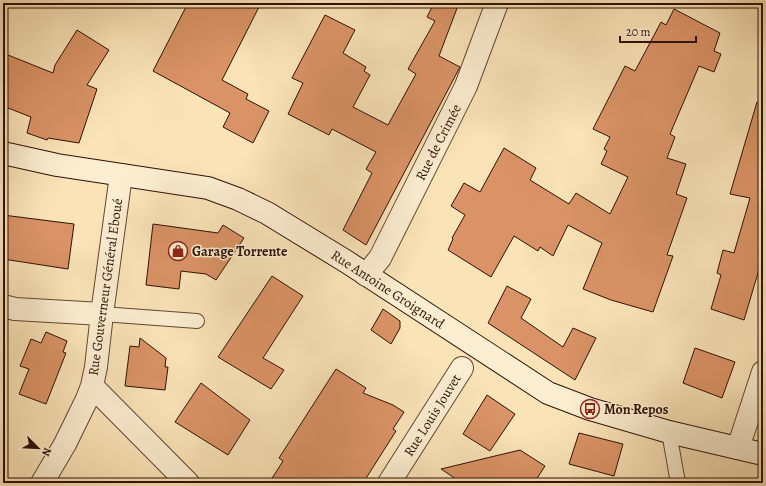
<svg xmlns="http://www.w3.org/2000/svg" width="766" height="486" viewBox="0 0 766 486" font-family="Alegreya,serif">
	<style>
		.building { fill: #da9366; stroke: #2f1005 }
		.lines { fill: none; stroke-linecap: round; stroke-linejoin: round }
		.lane-casing { stroke: #624532; stroke-width: 16 }
		.street-casing { stroke: #624532; stroke-width: 24 }
		.secondary-casing { stroke: #2f1005; stroke-width: 24 }
		.lane { stroke: #fbedd0; stroke-width: 14 }
		.street { stroke: #fbedd0; stroke-width: 22 }
		.secondary { stroke: #fbedd0; stroke-width: 22 }
		.labels { text-anchor: middle; stroke-width: 3; stroke-linejoin: round; paint-order: stroke }
		.street-label { font-size: 14px; fill: #2f1005; stroke: #fbedd0 }
		.poi-label { font-size: 14px; font-weight: bold; fill: #2f1005; stroke: #fbedd0; text-anchor: start }
	</style>
	<rect width="100%" height="100%" fill="#f9e3b7"/>
	<filter id="stains"><feTurbulence type="fractalNoise" baseFrequency=".005" numOctaves="4"/><feColorMatrix values="0 0 0 0 .2 0 0 0 0 .09 0 0 0 0 .02 0 0 0 .5 -.17"/></filter>
	<radialGradient id="worn" r=".72"><stop offset=".6" stop-color="#630" stop-opacity="0"/><stop offset="1" stop-color="#630" stop-opacity=".3"/></radialGradient>
	<path class="building" d="M188,3H261L222,80L248,94L246,99L269,111L253,143L223,127L230,113L153,71Z
		M434,3H459L439,56L460,67L366,245L343,230L372,173L366,169L376,152L332,129L329,135L288,114L303,83L292,78L325,15L355,30L343,53L366,67L364,71L370,75L353,107L388,125L416,74L408,69L435,21L427,17Z
		M674,9L720,33L714,51L721,54L714,72L699,66L670,134L675,137L667,158L686,164L676,194L687,198L667,255L673,256L653,312L611,300L583,289L602,243L568,225L553,256L540,247L538,251L514,236L491,277L448,250L453,239L452,238L465,215L451,206L464,183L480,192L504,148L536,168L530,180L569,204L576,193L610,214L628,177L601,164L607,151L604,149L610,137L593,129L625,66L635,71L661,22L666,25Z
		M77,30L109,50L87,85L97,89L79,143L48,138L47,140L27,133L31,117L3,106V53L53,73L55,65Z
		M757,102H763V256L744,320L711,309L721,275L717,273L723,250L734,253L750,198L730,194Z
		M3,215L74,224L68,269L3,259Z
		M153,224L218,233L223,225L244,238L216,280L206,274L181,271L179,289L146,285Z
		M272,276L303,296L263,358L284,370L271,389L218,357Z
		M507,286L531,299L521,318L563,347L573,328L596,338L575,380L488,323Z
		M383,309L400,321V328L391,344L371,330Z
		M46,332L67,341L63,352L66,353L46,404L19,394L29,369L20,366L31,339L41,343Z
		M140,338L166,358L165,367H168L165,390L125,386L130,346L139,347Z
		M695,348L735,362L722,398L683,383Z
		M336,369L366,388L363,393L393,405L404,412L393,429L396,431L363,483H269L283,461L279,458Z
		M201,383L250,420L228,455L175,422Z
		M487,395L515,414L490,451L463,434Z
		M579,433L623,444L614,476L569,464Z
		M520,450L545,466L534,483H462L441,469Z"/>
	<g class="lines">
		<defs>
			<path id="lane" d="M102,314L197,321
				M669,432L678,483"/>
			<path id="street" d="M366,275L380,258L466,86L497,3
				M3,306L15,309L102,314
				M92,386L188,483
				M738,448L763,372
				M42,483L65,444L87,399L92,386L96,367L102,314L121,175
				M389,483L462,368"/>
			<path id="secondary" d="M3,153L57,165L208,188L238,199L267,213L347,262L548,393L590,409L669,432L763,454"/>
		</defs>
		<use href="#lane" class="lane-casing"/>
		<use href="#street" class="street-casing"/>
		<use href="#secondary" class="secondary-casing"/>
		<use href="#lane" class="lane"/>
		<use href="#street" class="street"/>
		<use href="#secondary" class="secondary"/>
	</g>
	<defs>
		<symbol id="shop-ring" viewBox="-11 -11 22 22"><circle r="9.5" fill="#fbedd0" stroke="#8f2418" stroke-width="1.5"/><path d="M-5-2.5h2.3a2.7 3.5 0 0 1 5.4 0H5L5.5 6h-11ZM-1.5-2.5h3a1.5 2.3 0 0 0-3 0Z" fill="#8f2418"/></symbol>
		<symbol id="bus-ring" viewBox="-11 -11 22 22"><circle r="9.5" fill="#fbedd0" stroke="#8f2418" stroke-width="1.5"/><path d="M-5-6H5V4H4V6H2V4H-2V6H-4V4H-5ZM-3.5-4V0h7V-4ZM-3.5 1.2v1.5H-2V1.2ZM2 1.2v1.5H3.5V1.2Z" fill="#8f2418"/></symbol>
	</defs>
	<g fill-rule="evenodd">
		<use href="#shop-ring" x="167" y="240" width="22" height="22"/>
		<use href="#bus-ring" x="579" y="398" width="22" height="22"/>
	</g>
	<g class="labels">
		<g class="street-label">
			<text transform="translate(438 142) rotate(-63)" y="5">Rue de Crimée</text>
			<text transform="translate(105 287) rotate(-82)" y="5">Rue Gouverneur Général Eboué</text>
			<text transform="translate(388 289) rotate(33)" y="5">Rue Antoine Groignard</text>
			<text transform="translate(432 415) rotate(-58)" y="5">Rue Louis Jouvet</text>
		</g>
		<g class="poi-label">
			<text x="192" y="256">Garage Torrente</text>
			<text x="604" y="414">Mon Repos</text>
		</g>
	</g>
	<rect width="766" height="486" fill="none" stroke="#f9e3b7" stroke-width="16"/>
	<rect x="4" y="4" width="758" height="478" fill="none" stroke="#2f1005" stroke-width="2"/>
	<rect x="8" y="8" width="750" height="470" fill="none" stroke="#2f1005"/>
	<g transform="translate(38 448) rotate(114)" stroke="#fbedd0" stroke-width="3" paint-order="stroke">
	<path d="M0-3L7 15L0 10L-7 15Z" fill="#2f1005"/>
	<text y="-6" font-size="11" font-weight="bold" text-anchor="middle" fill="#2f1005">N</text>
	</g>
	<path d="M620 36v6h76v-6" fill="none" stroke="#2f1005" stroke-width="2"/>
	<text x="626" y="36" font-size="12" fill="#2f1005" stroke="#fbedd0" stroke-width="3" paint-order="stroke">20 m</text>
	<rect width="100%" height="100%" filter="url(#stains)"/>
	<rect width="100%" height="100%" fill="url(#worn)"/>
</svg>
